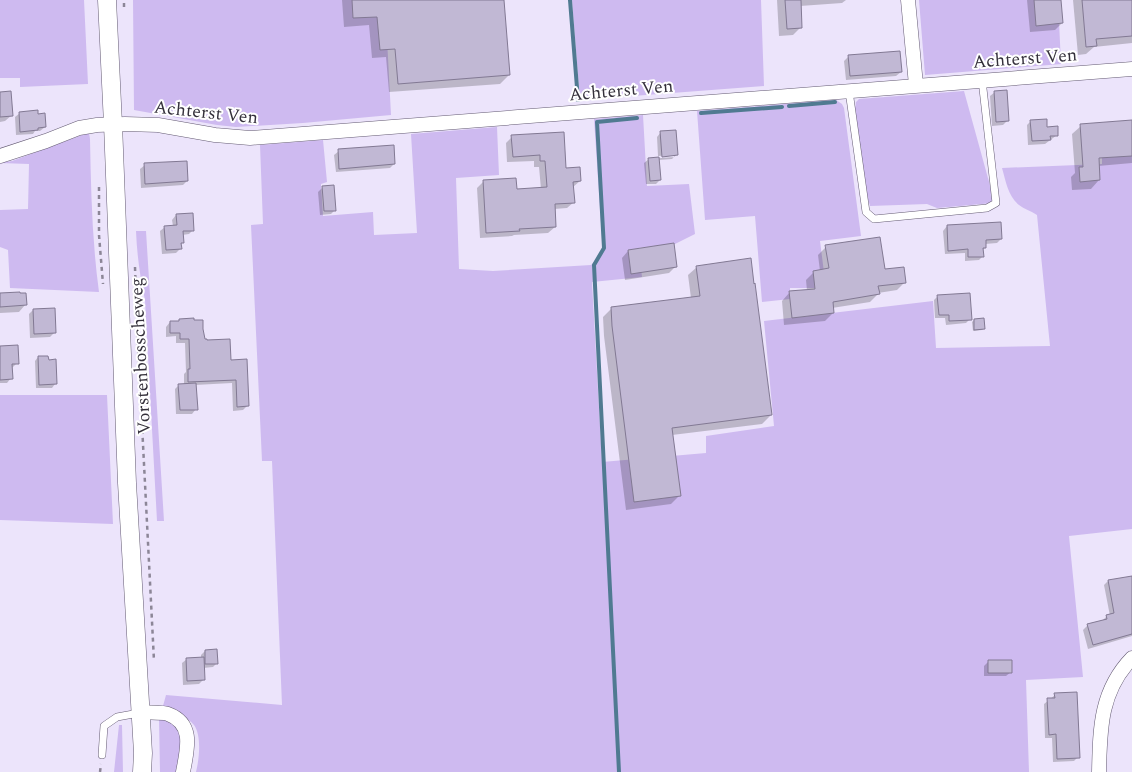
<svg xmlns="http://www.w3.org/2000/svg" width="1132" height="772" viewBox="0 0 1132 772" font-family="Spectral,serif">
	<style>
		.green { fill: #cebaf0 }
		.shadow { fill: #0003 }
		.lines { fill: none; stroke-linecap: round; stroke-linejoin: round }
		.stream { stroke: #507a91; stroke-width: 4 }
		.building { fill: #c1b8d4; stroke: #827993 }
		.service-casing { stroke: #645b73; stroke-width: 8 }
		.minor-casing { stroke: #645b73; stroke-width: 15 }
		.tertiary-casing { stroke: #645b73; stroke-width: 19 }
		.path { stroke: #8c8697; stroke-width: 2.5; stroke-dasharray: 4 4; stroke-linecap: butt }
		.service { stroke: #fff; stroke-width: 7 }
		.minor { stroke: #fff; stroke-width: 14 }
		.tertiary { stroke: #fff; stroke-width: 18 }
		.labels { text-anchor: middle; stroke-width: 4; stroke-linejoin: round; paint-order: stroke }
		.street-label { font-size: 18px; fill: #34303b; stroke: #fff }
	</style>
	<rect width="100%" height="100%" fill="#ece4fb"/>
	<path class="green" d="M0,0H84L88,84L20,87V78H0Z
		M133,0H385L391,115L303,123L236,127L217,125L134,110Z
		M572,0H761L764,86L580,100Z
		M919,0H1058L1061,64L925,75Z
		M964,91L994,200L993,203L937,208L927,204L870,206L867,196L855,109L856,102L859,99Z
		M836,100L842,104L844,108L861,236L820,241L826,288H790V299L762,302L755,216L705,220L697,111Z
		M643,115L647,186L689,184L695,234L675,244L639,248L642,277L592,282L602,462L706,453V436L774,426L764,321L933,301L936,348L1050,346L1037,215C1031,211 1024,209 1019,205C1008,196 1006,182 1002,168L1102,164V148L1132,146V529L1069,536L1083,677L1026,680L1029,772H196C199,760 202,736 194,725C189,718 171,710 163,706L166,695L282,705L272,461H262L251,225L263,224L260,145L323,140L327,182L321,184L323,216L373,212L374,235L417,233L411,134L497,127L499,175L456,178L459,269L493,271L591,265L603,253L594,119Z
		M89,133L90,139C91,190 92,241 99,292L10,288L8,250L0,247V210L28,209L29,164L0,163L12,161L85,134Z
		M136,231H146L164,521H157L145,300C140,277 137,255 136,231Z
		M0,395H107L113,524L0,520Z
		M165,717L182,732L178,772H160L159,718Z
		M119,725H122L123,772H114Z"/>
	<path class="shadow" d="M342,0H503L509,75L500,84L389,92L386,57L372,58L369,25L344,27Z
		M777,0H846L842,3L800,6L801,27L793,35L779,36Z
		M1027,0H1060L1062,23L1055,30L1030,32Z
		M1073,0H1132V43L1094,47L1086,54L1078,55Z
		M849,56L901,72L896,76L846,80L844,61Z
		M995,92L1007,121L1003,125L992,126L990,96Z
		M0,94L12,115L5,121L0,122Z
		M20,113L45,127L40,131H35L33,134L16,135L15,117Z
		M1031,121L1046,128L1057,135L1045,144L1028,145L1027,125Z
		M1132,121V163L1098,166L1099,180L1091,189L1072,190L1071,177L1075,173L1072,134L1081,126Z
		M661,132L676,155L672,159L658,160L660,180L656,184H646L644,163L649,159L674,157V155L658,156L657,137Z
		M512,137L565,170L580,181L573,187L574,202L567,208L554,209L555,227L548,233L514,235L512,236L480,238L477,188L483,182L516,191L541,189L539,167H534V161L507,162L506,143Z
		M339,151L394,164L390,168L336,172L334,155Z
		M145,165L187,181L183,185L141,188L140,169Z
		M323,187L335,210L331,214L320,215L318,192Z
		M176,215L193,230L189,234L182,235V243L180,245V249L176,253L162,254L160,231L165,227L173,226L172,220Z
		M947,226L1001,239L997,243L985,244V248L982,250L983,256L979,260L965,261V253L945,254L943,231Z
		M826,247L884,270L905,282L897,290L878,293V294L870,302L832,308L833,313L825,321L784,325L782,301L790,292L807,291L806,280L814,272L820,271L818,255Z
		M628,251L676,266L669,273L625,280L622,258Z
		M697,267L753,285L771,415L762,424L672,435L679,496L671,504L626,510L604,336L603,317L612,308L691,298L688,275Z
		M0,295L25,305L19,312L0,313Z
		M938,296L970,319L966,323L946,325L945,318H935L934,300Z
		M33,310L54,333L50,337L30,338L29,314Z
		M180,320L230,361L247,406L243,410L233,411L232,383L195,385L196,409L192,414H176L175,389L179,385H184V374L186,372L185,343H176V336L166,337V327L170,322H177Z
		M974,320L984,328L982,330L973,331L972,322Z
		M0,348L17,363L13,367L11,368V378L7,383H0Z
		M38,357L55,384L52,388H36L35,361Z
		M1132,577V636L1088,649L1083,630L1087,626L1102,621L1107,616H1110L1104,585L1108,581Z
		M205,651L217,663L213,667L203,668V680L199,684L183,685L182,663L187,659L201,658V655Z
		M988,662L1011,672L1006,676H984V666Z
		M1055,695L1078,757L1074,761L1053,762L1052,738H1045L1044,704Z"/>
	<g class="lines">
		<path class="stream" d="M570,0L578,100
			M789,106L835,102
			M701,113L782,107
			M619,772L594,265L604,248L597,122L637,118"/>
	</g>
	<path class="building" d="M352,0H504L510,75L398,84L395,49L380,50L377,17L353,18Z
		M785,0H801L802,28L787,29Z
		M1034,0H1061L1063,23L1036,26Z
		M1082,0H1132V36L1096,39L1097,46L1086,47Z
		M900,51L902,72L850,76L848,55Z
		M1007,90L1009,121L996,122L994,91Z
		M11,91L13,116L0,117V92Z
		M38,110V114L45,113L46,127L38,128V130L20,132L19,112Z
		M1047,119V127L1058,126V136H1050L1051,140L1032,141L1030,120Z
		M1132,120V156L1099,158L1100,180L1080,182L1079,167H1083L1080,124Z
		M676,130L678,155L662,157L660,131Z
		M564,132L566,168L580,167L581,181L573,182L575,203L555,204L556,227L519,229L520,231L486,233L483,180L516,178L517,189L547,187L545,161H540V155L513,157L511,135Z
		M394,145L395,164L339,169L338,149Z
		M659,157L661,180L650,181L648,158Z
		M187,161L188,181L145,184L144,163Z
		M334,185L336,211H324L322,186Z
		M193,213L194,231H183L184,243H181L182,249L166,250L164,226L177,225L176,214Z
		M1001,222L1002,239L986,240V248H983L984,257H968V249L948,251L947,225Z
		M880,237L885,269L904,267L906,283L878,286L880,294L833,302L834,313L792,318L789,291L815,289L813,271L829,268L825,245Z
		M674,243L677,267L631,274L628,250Z
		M751,258L754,284L755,283L772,415L672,428L681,496L634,502L612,326L611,307L700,296L696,266Z
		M20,292V293H26L27,305L0,307V293Z
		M970,293L972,320L949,321V315H939L937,295Z
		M55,308L56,333L34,334L33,309Z
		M194,318V320H203V329L205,339H207V340L230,339L231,360L247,359L249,406L237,407L236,380L188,382V369H190L189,339H180V333H170V321H179V319Z
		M984,318L985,329L974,330V319Z
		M18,345L19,364H12L13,379L0,380V346Z
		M38,356H48L49,360L56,359L57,384L39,385Z
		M196,383L198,410H180L178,384Z
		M1132,576V634L1093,645L1087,624L1107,619L1106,615L1114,613L1108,580Z
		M217,649L218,664H205V650Z
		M204,657L205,680L187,681L186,658Z
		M988,660H1012V673H988Z
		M1077,692L1080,758L1057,759L1056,734L1049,735L1047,698H1055L1054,693Z"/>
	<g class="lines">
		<defs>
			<path id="service" d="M849,91L866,212L874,219L987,208L996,203L982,80
				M102,755L104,726L117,717L139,713"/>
			<path id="minor" d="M908,0L916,85
				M0,156L46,141L79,128L97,125L125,124L158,125L215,135L250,138L1132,69
				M140,712C147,713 163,712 168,714C195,724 187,750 183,772
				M1099,772C1100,729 1100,691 1132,658"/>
			<path id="tertiary" d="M107,0L113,124L127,483L143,753L142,772"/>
		</defs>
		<use href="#service" class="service-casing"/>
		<use href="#minor" class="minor-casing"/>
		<use href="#tertiary" class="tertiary-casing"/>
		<path class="path" d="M124,7V0
			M99,187V235L103,284
			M135,267L136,296
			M137,326L154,661
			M100,772L101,764"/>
		<use href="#service" class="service"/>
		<use href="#minor" class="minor"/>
		<use href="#tertiary" class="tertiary"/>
	</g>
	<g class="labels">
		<g class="street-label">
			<text transform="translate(1025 58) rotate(-4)" y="6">Achterst Ven</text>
			<text transform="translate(621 90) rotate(-5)" y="6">Achterst Ven</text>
			<text transform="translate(206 112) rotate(6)" y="6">Achterst Ven</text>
			<text transform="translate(140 356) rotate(-93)" y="6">Vorstenbosscheweg</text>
		</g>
	</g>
</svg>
